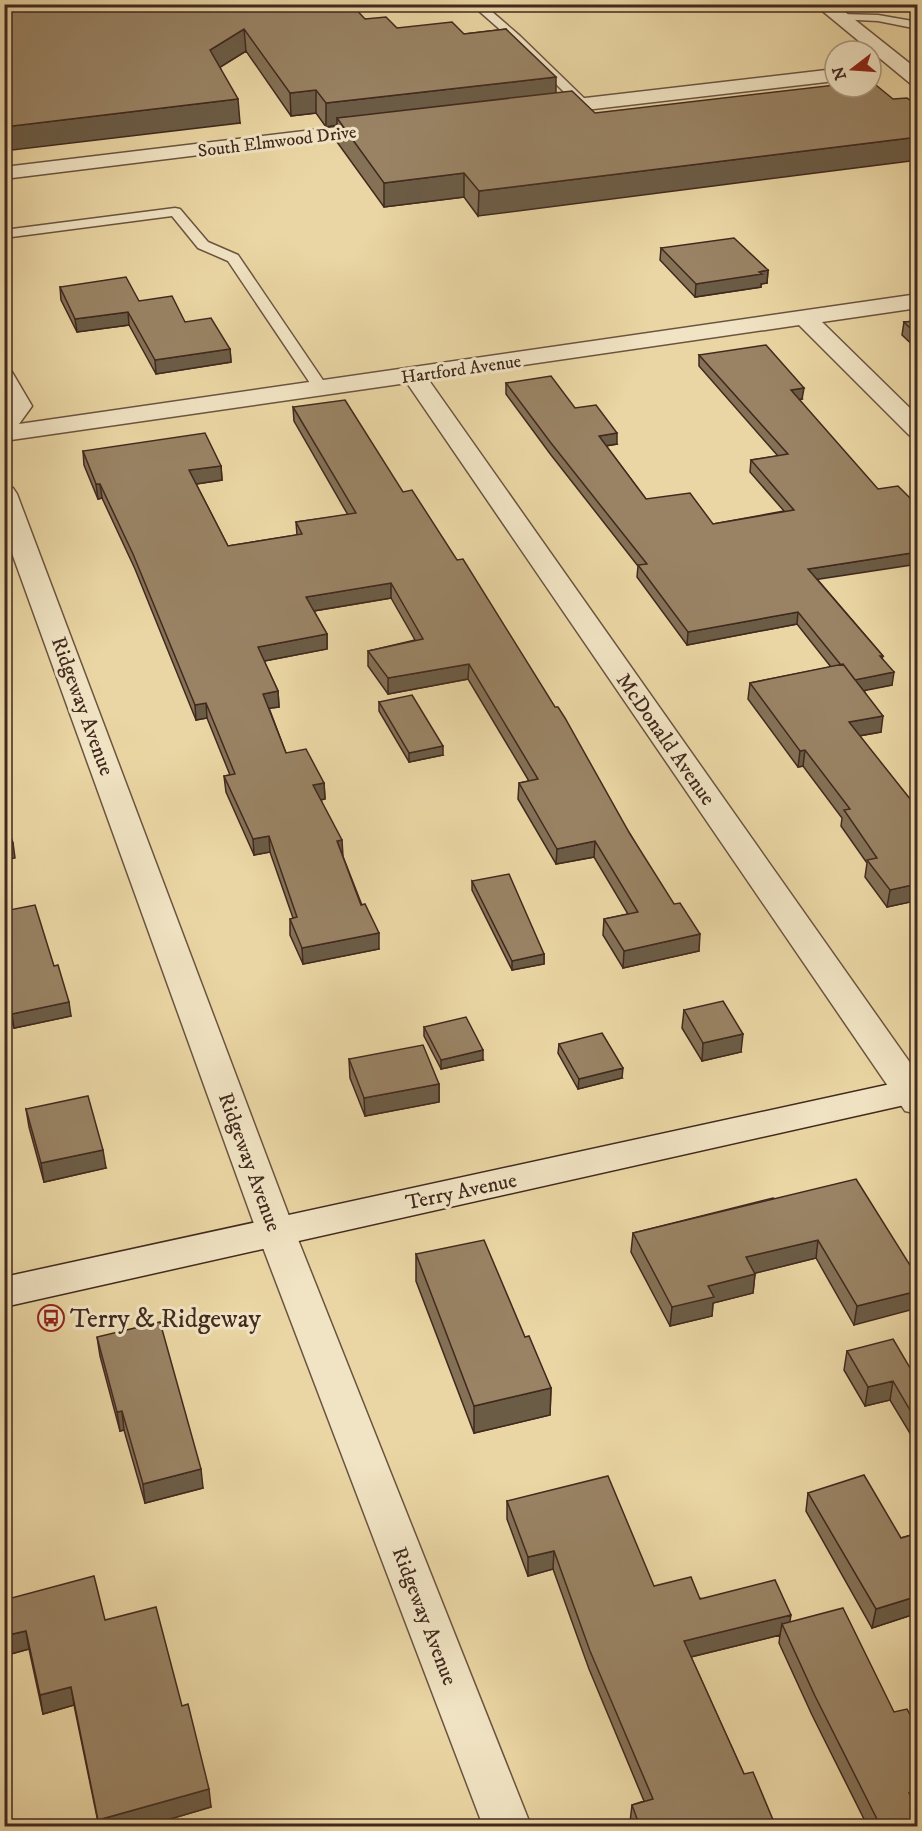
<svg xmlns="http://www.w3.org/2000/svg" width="922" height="1831" viewBox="0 0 922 1831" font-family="'IM FELL DW Pica',serif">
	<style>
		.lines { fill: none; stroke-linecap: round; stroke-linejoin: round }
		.lane-casing { stroke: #6b5440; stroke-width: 3 }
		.street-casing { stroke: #6b5440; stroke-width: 3 }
		.secondary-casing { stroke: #41291f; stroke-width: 3 }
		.lane { fill: #f1e4c4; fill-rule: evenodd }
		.street { fill: #f1e4c4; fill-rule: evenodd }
		.secondary { fill: #f1e4c4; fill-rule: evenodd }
		.wall { fill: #847156; stroke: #41291f; stroke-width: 1.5 }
		.shaded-wall { fill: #6b5c46; stroke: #41291f; stroke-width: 1.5 }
		.building { fill: #998364; stroke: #41291f; stroke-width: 1.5 }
		.labels { text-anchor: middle; stroke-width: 6; stroke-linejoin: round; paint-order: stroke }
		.far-street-label { font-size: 18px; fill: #41291f; stroke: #f1e4c4 }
		.street-label { font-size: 21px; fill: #41291f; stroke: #f1e4c4 }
		.near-poi-label { font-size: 26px; fill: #41291f; stroke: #f1e4c4; text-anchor: start }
	</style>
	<rect width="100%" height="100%" fill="#ead6a4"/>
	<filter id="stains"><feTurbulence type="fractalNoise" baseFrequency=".00333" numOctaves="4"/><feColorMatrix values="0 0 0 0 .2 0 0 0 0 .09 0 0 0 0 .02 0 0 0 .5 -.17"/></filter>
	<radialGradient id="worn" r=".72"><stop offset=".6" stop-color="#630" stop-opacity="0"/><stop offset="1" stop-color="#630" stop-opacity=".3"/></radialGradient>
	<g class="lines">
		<defs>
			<path id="lane" d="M471,4H483L520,36L587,101L589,104L587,107H579L512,40Z
				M839,14L878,15L918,22V29L878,21L835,19L833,17Z
				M175,208L180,209L208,242L238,255L329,389L326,392H316L228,261L198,248L172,216L4,238V230Z"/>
			<path id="street" d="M814,4H835L918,70V86L911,84Z
				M835,69V81L542,115L535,113L532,109L535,105L542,103Z
				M380,122L387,124L390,128L387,132L4,179V167Z
				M918,294V308L822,322L918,416V437L909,435L799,325L428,379L918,1074V1114L905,1111L407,383L4,441V410L8,406L4,400V370L12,372L32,406L19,424Z
				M4,486L13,488L17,494L295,1232L531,1826H483L257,1232L4,531Z"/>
			<path id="secondary" d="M918,1078V1102L4,1307V1277Z"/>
		</defs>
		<use href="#lane" class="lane-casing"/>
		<use href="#street" class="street-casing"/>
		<use href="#secondary" class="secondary-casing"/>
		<use href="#lane" class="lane"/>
		<use href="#street" class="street"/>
		<use href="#secondary" class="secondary"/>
	</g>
	<path class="wall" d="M4,4L365,19L397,28L464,34L506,29L478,216L464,197L384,207L337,142V125L326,127L316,113L291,116L246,51L220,67L240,123Z
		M661,248L768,270L767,283L761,284V287L695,297L660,260Z
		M60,287L139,301L185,322L230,349L231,362L156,374L129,325L77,332L61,300Z
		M918,321V350L902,335L904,322Z
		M699,355L802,399L799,400L817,579L883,656L882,659L892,685L864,690L881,732L859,736L918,809V912L910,902L887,907L865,877L867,863L841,826L842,818L803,766L798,767L748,699L750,683L831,667L797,624L687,645L637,577L638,566L551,455L506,394V383L575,408L617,444L606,446L646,499L713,524L784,511L750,472L751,460L778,456L699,366Z
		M293,407L403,492L630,834L699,951L623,968L603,935L604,919L628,914L594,857L556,864L518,799L519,783L529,781L468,679L388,694L368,666V651L415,640L391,598L314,611L327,634V649L264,661L278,691L279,707L269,708L286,753L324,783L325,799L321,800L379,949L303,964L290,935V919L293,918L270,852L254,855L226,792L224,776L230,775L207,718L196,720L135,569L102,498L98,499L84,465L83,451L221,466L222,480L196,484L228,546L297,535L296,522L348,515L294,421Z
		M379,702L443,755L409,762L379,711Z
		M472,881L544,954V964L512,970L472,890Z
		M4,911L71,1016L14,1028L4,994Z
		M684,1010L741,1052L702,1061L682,1028Z
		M424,1027L483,1060L441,1069L424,1036Z
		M559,1044L622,1078L578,1089L558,1053Z
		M349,1059L439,1084V1102L365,1116L350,1078Z
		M26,1109L106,1168L44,1182L29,1127Z
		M773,1198L918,1278L854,1325L816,1258L755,1273L753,1293L713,1303L712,1316L670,1326L631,1252L633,1233Z
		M416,1254L525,1337L551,1388L550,1415L474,1433L416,1281Z
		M97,1337L203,1488L145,1503L124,1430L120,1431L100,1356Z
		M847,1351L910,1368L918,1434L911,1435L890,1400L865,1406L844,1370Z
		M808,1493L901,1538L918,1533V1613L872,1628L806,1511Z
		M507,1501L654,1586L790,1622L916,1808L918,1827H868L812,1715L779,1643L780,1635L691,1657L744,1774L776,1827H632L630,1822L632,1805L644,1801L589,1669L553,1569L528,1576L507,1519Z
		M4,1600L105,1620L182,1706L211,1807L143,1827H99L74,1705L43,1714L29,1649L7,1655L4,1645Z"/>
	<path class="shaded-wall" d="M244,29L246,51L211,73L210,50Z
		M556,77V100L337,118V125L326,127V103Z
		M316,90V113L291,116L290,93Z
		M238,99L240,123L4,151V127Z
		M918,137V160L478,216L479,191Z
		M464,173V197L384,207V183Z
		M768,270L767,283L761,284V287L695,297L696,284Z
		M128,312L129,325L77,332L75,319Z
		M230,349L231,362L156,374L155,360Z
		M804,388L802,399L790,401L791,390Z
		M617,433V444L598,447L599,436Z
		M221,466L222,480L190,485L189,470Z
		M96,484H100L102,498L98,499Z
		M918,552V564L806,581L808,569Z
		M391,583V598L307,612L306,597Z
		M798,612L797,624L687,645L688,632Z
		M327,634V649L259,662L258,647Z
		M469,664L468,679L388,694V678Z
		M894,672L892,685L852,693L853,680Z
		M278,691L279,707L264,709L263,694Z
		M206,703L207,718L196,720L195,705Z
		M883,716L881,732L847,738L849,722Z
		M443,746V755L409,762V753Z
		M805,750L803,766L798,767L800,751Z
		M324,783L325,799L314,801L313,785Z
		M269,836L270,852L254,855L253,839Z
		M342,840L343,856L337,841Z
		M595,841L594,857L556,864L557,849Z
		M13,843L15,858L4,860V845Z
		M912,885L910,902L887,907L890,890Z
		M379,933V949L303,964L302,948Z
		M700,934L699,951L623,968L624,951Z
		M544,954V964L512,970V961Z
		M69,1002L71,1016L14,1028L12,1014Z
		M743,1034L741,1052L702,1061L703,1043Z
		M483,1050V1060L441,1069V1060Z
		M623,1068L622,1078L578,1089L579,1079Z
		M439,1084V1102L365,1116L364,1098Z
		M103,1150L106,1168L44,1182L41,1163Z
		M818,1240L816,1258L744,1276L746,1257Z
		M755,1274L753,1293L713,1303L712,1316L670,1326L672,1307L708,1286Z
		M918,1291V1308L854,1325L857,1306Z
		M893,1381L890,1400L865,1406L868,1387Z
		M551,1388L550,1415L474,1433V1406Z
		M122,1411L124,1430L120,1431L117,1412Z
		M918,1416V1434L911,1435L914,1417Z
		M201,1469L203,1488L145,1503L143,1484Z
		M554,1551L553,1569L528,1576V1557Z
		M918,1596V1613L872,1628L876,1609Z
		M791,1615L788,1633L782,1624L780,1635L682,1659L684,1641Z
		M26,1631L29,1649L7,1655L4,1645V1636Z
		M71,1687L74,1705L43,1714L40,1695Z
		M209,1789L211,1807L143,1827H99L98,1820Z
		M918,1790V1807L905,1811L909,1793Z"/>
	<path class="building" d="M4,4H351L365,19L386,17L397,28L452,22L464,34L506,29L556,77L326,103L316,90L290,93L244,29L210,50L238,99L4,127Z
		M871,81L893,99L907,98L918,106V137L479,191L464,173L384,183L337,118L572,91L595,113L835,85V87H871Z
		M734,238L768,270L759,272L762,274L696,284L661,248Z
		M126,277L139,301L172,296L185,322L211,318L230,349L155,360L128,312L75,319L60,287Z
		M918,321V336L904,322Z
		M766,345L804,388L791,390L878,489L898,486L918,506V552L808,569L883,656H880L894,672L855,680L843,664L841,665L798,612L688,632L638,565L647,564L551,443L506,383L551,376L575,408L596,405L617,433L599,436L646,499L690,493L713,524L794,510L751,460L788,454L699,355Z
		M345,400L403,492L412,490L457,560L463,559L555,707H558L565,718L630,834L674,904L680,903L700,934L624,951L604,919L638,912L595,841L557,849L519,783L538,779L469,664L388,678L368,651L423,639L391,583L306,597L327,634L258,647L278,691L263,694L286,753L306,749L324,783L313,785L342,840L337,841L361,905L365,904L379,933L302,948L290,919L297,917L269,836L253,839L224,776L235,774L206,703L195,705L133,554L100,484H96L83,451L205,433L221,466L189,470L228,546L302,534L296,522L356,513L293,407Z
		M843,664L883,716L849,722L918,809V892L912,885L890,890L867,860L877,858L844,810L850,809L805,750L800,751L750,683Z
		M412,695L443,746L409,753L379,702Z
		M4,816L13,843L4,845Z
		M509,874L544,954L512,961L472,881Z
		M35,905L54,966L58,965L69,1002L12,1014L4,988V911Z
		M723,1001L743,1034L703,1043L684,1010Z
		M466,1017L483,1050L441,1060L424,1027Z
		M602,1033L623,1068L579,1079L559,1044Z
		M423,1045L439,1084L364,1098L349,1059Z
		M88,1096L103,1150L41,1163L26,1109Z
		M856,1179L918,1278V1291L857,1306L818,1240L746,1257L755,1274L708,1286L714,1297L672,1307L633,1233Z
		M484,1240L525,1337L529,1336L551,1388L474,1406L416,1254Z
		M160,1322L201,1469L143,1484L122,1411L117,1412L97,1337Z
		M893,1339L910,1368L918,1366V1416L914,1417L893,1381L868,1387L847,1351Z
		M864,1475L901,1538L918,1533V1596L876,1609L808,1493Z
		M608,1476L654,1586L691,1577L700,1599L775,1580L791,1615L684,1641L744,1774L753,1772L776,1827H640L632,1805L653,1799L590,1651L554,1551L528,1557L507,1501Z
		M94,1576L105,1620L156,1607L182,1706L188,1704L209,1789L98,1820L71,1687L40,1695L26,1631L4,1636V1600Z
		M843,1608L894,1712L907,1709L918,1728V1790L909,1793L918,1810V1827H881L815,1696L782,1624Z
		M80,1821L81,1827H59Z"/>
	<defs>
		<symbol id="bus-ring" viewBox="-11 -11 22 22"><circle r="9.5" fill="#f1e4c4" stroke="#8f2418" stroke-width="1.5"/><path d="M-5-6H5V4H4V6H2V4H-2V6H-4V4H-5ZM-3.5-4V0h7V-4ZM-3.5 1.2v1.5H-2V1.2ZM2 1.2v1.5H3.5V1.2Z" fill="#8f2418"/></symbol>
	</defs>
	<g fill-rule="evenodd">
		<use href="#bus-ring" x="36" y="1303" width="30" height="30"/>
	</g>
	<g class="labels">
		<g class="far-street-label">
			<text transform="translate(277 141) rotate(-7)" y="6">South Elmwood Drive</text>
			<text transform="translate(461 369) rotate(-8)" y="6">Hartford Avenue</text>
		</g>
		<g class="street-label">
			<text transform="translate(83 706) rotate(70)" y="7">Ridgeway Avenue</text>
			<text transform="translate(666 739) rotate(55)" y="7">McDonald Avenue</text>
			<text transform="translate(250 1162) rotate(70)" y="7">Ridgeway Avenue</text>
			<text transform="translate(461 1191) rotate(-12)" y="7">Terry Avenue</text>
			<text transform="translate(425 1616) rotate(69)" y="7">Ridgeway Avenue</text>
		</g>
		<g class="near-poi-label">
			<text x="70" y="1327">Terry &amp; Ridgeway</text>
		</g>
	</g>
	<rect width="922" height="1831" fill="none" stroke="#ead6a4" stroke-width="24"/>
	<rect x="6" y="6" width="910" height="1819" fill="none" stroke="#41291f" stroke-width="3"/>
	<rect x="12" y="12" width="898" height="1807" fill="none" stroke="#41291f" stroke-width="1.5"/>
	<g transform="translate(853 69) rotate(253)"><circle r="28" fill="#f1e4c4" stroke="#ab9982" stroke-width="1.5"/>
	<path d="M0-4.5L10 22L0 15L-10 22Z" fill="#8f2418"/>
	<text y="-9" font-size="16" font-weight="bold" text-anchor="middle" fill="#41291f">N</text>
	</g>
	<rect width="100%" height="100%" filter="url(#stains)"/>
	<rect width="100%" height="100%" fill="url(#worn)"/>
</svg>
